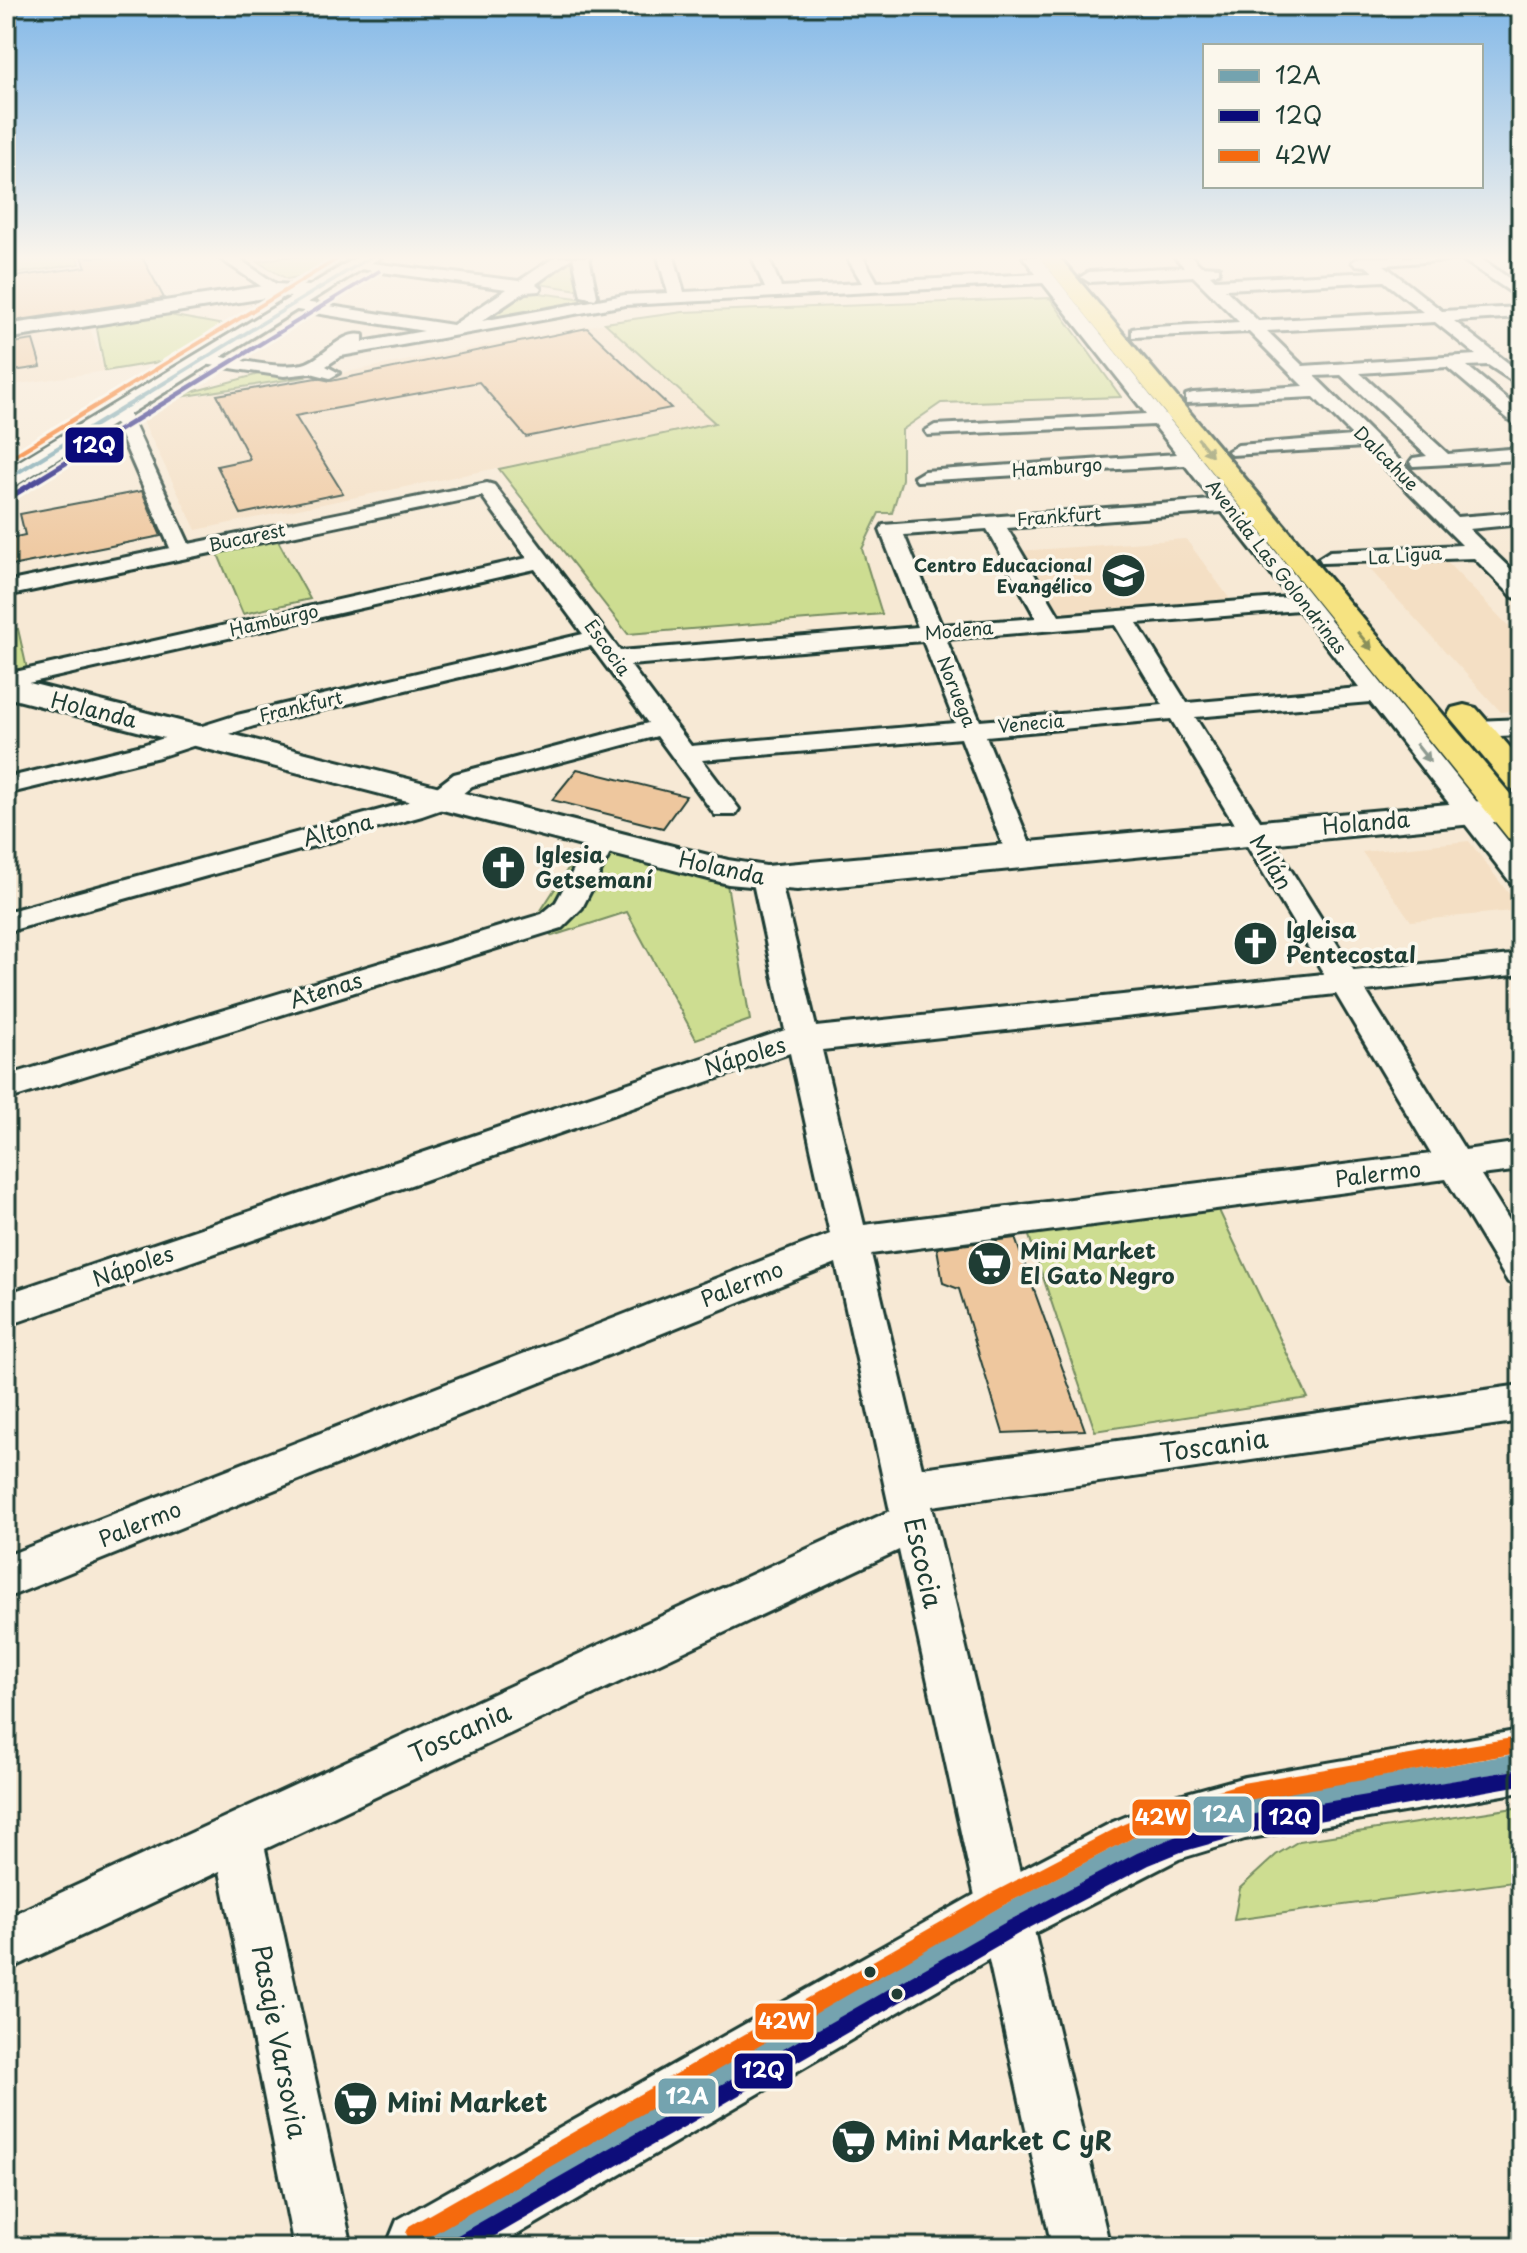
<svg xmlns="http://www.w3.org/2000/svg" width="1527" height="2253" viewBox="0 0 1527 2253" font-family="'Playpen Sans',sans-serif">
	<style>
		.built { fill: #f4dfc4 }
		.green { fill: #cddd91; stroke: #768d62; stroke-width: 2 }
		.building { fill: #eec79e; stroke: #1f3d34; stroke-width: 2 }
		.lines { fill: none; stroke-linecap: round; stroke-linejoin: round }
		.street-casing { stroke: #1f3d34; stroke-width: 6 }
		.secondary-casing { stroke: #1f3d34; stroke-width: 6 }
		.primary-casing { stroke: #1f3d34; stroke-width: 6 }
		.street { fill: #fbf7ec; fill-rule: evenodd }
		.secondary { fill: #fbf7ec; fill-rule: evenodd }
		.primary { fill: #f6e381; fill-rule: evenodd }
		.bus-1-casing { stroke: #fbf7ec; stroke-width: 6 }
		.bus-2-casing { stroke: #fbf7ec; stroke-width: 6 }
		.bus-3-casing { stroke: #fbf7ec; stroke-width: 6 }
		.bus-1 { fill: #74a3af; fill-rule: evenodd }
		.bus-2 { fill: #0a0a7a; fill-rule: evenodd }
		.bus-3 { fill: #f56a0f; fill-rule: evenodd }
		.oneway { fill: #8a905a }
		.oneway2 { fill: #8d9a90 }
		.bus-dot { fill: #1f3d34; stroke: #fbf7ec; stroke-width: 3 }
		.labels { text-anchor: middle; stroke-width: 7; stroke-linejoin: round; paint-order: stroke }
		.far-street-label { font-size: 18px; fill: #1f3d34; stroke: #fbf7ec }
		.far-poi-label { font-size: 18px; font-weight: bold; fill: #1f3d34; stroke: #fbf7ec; text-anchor: end }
		.street-label { font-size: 22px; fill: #1f3d34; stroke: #fbf7ec }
		.poi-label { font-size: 22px; font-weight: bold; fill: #1f3d34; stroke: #fbf7ec; text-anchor: start }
		.near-street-label { font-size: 26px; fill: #1f3d34; stroke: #fbf7ec }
		.near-poi-label { font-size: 26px; font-weight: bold; fill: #1f3d34; stroke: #fbf7ec; text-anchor: start }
		.line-badge { stroke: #fbf7ec; stroke-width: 3 }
		.badge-label { font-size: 22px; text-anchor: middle; font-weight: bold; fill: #fff }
	</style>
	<rect width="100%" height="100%" fill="#f7e9d5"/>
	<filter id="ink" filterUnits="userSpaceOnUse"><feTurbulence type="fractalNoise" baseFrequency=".0125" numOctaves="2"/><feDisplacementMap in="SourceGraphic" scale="16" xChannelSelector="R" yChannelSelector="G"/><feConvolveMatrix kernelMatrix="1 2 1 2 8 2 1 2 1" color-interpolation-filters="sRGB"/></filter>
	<g filter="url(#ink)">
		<path class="built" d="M605,323L716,423L196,530L137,409L162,401L304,380Z
			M89,325L105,371L6,386V338Z
			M1186,539L1232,602L1055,616L1019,551Z
			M1442,557L1521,639V710L1501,712L1365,564Z
			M1469,841L1521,910L1411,921L1362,852Z"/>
		<path class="green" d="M6,257H77L80,264L6,275Z
			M282,257H352L326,272L287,279L258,262Z
			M571,257H577L585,291L532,283Z
			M523,291L609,302L475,324Z
			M1050,298L1121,397L941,403L902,430V479L892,513H879L862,549L882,614L628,634L499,469L715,423L605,323L683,312Z
			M142,310L224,325L165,361L105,371L95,318Z
			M293,365L305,377L161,400Z
			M277,539L310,599L243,614L217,552Z
			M18,629L27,669H6V631Z
			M584,844L727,884L750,1020L696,1039L627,912L552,936L538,915Z
			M1216,1204L1308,1398L1095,1431L1026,1227Z
			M1521,1807V1881L1234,1920L1240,1888L1276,1855L1299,1841Z"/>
		<path class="building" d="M82,257H142L164,298L13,321L6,299V278L86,267Z
			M587,328L671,408L526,437L479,382L295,416L343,493L241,514L217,466L250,459L217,395L316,378L331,381Z
			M33,340L41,367L6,372V344Z
			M142,491L161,536L6,567V539L25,535L20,514Z
			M577,769L686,796L663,828L552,800Z
			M1015,1238L1085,1430L1003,1433L959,1289L943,1283L937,1248Z"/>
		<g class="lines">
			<defs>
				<path id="street" d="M218,257H236L285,290L271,293Z
					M555,257H573L536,284L541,288L539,291L525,292L482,321L625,295L668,293L658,257H674L684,292L765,288L752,257H768L781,287L862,283L847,257H863L877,282L1036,274L1023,257H1039L1521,857V885L1511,883L1370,702L1195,717L1354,971L1521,954V974L1366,991L1465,1150L1521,1142V1170L1481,1175L1521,1239V1287L1508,1282L1446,1179L871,1254L922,1468L1521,1385V1421L932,1506L1110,2247H1052L899,1550L265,1849L352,2247H294L220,1871L6,1971V1918L890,1511L836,1263L6,1598V1556L830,1234L790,1053L6,1326V1294L785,1030L752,878L756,871H776L780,878L816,1027L1324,974L1171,719L986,736L1035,856L1031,862H1011L1007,856L961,738L702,760L739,809L735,815H715L657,736L472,786L445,808L422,816L6,932V912L402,804L425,796L454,774L648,723L591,646L254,726L159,757L6,794V778L142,745L237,715L583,634L535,569L6,688V674L527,558L482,496L6,596V582L170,548L110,411L112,407H126L128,411L189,544L487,483L494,485L620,651L918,627L880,530L883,525L1212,500L1185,465L917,481L914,477L924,471L1177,454L1154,425L928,435L925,431L935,425L1146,414L1043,283L625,305L341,356L326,366L339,373L330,378L311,373L284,376L204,364L195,359L204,354C235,358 272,370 303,364C323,359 341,330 363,335V342L424,331L285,308L283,305L291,300L453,325L507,289L360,269L355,267V261L519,281ZM1222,512L1289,597L1059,616L1007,528ZM987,529L1036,618L941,625L904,535ZM1299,610L1359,688L1187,703L1137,623ZM1115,625L1163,705L980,721L946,639ZM923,641L955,723L691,746L630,665ZM1336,994L1431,1154L864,1225L822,1050Z
					M573,257H589L597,296L595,299L581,296Z
					M1175,257H1192L1201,266L1219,267V273L1210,275L1215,280L1373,272L1366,266L1355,265L1352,262L1360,257H1479L1521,287V299L1462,259L1384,265L1442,311L1521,307V317L1454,321L1521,373V383L1517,384L1488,365L1467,366L1521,411V426L1514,424L1447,367L1360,373L1448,454L1521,448V460L1413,466L1410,462L1413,458L1427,456L1341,375L1314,376L1457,517L1521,512V524L1469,529L1521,579V599L1513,597L1474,558L1322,563L1319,558L1330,551L1462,545L1364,447L1231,455L1228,451L1238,445L1353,436L1314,397L1186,403V395L1193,393L1303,386L1249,332L1132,337V329L1138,328L1239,322L1193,276L1089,282L1081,277L1089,272L1184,267ZM1384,281L1423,312L1258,321L1225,289ZM1435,322L1476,355L1303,366L1267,331Z
					M1521,719V735L1476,737L1463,729L1476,721Z
					M603,831L613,834L617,840L582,908L562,928L6,1100V1076L542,914L556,902L593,834Z"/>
				<path id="secondary" d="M357,257H381L15,486L6,488V469L291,297L277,296L6,339V325L277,284L309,286Z
					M6,677L728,860L766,866L1504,799L1516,802L1521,811L1516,818L1504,821L797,890L728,884L6,697Z
					M1521,1730V1792L1245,1839L1179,1859L1027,1937L496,2247H386L397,2220L981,1891L1113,1822L1176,1796L1245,1777Z"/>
				<path id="primary" d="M1039,257H1059L1521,807V841L1508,838Z
					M1464,705L1476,708L1521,760V791L1509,788L1448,715L1452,708Z"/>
			</defs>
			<use href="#street" class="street-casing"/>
			<use href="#secondary" class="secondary-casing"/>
			<use href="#primary" class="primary-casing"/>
			<use href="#street" class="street"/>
			<use href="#secondary" class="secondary"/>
			<use href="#primary" class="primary"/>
			<defs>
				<path id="bus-1" d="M367,257H374L6,482V477Z
					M1521,1753V1769L1245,1817L1177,1836L1142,1851L1010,1920L444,2247H414L417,2240L998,1908L1130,1839L1176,1819L1245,1799Z"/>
				<path id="bus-2" d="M379,269L381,272L17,496L10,494Z
					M1521,1769V1785L1249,1833L1181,1852L1149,1865L1018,1934L476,2247H446L449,2240L1006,1922L1137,1853L1181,1834L1249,1815Z"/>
				<path id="bus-3" d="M337,257H344L6,463V458Z
					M1518,1737L1521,1738V1752L1518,1753L1242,1801L1172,1822L1136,1836L1002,1906L423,2240L416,2243L409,2240L406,2233L409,2226L990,1894L1124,1824L1172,1804L1242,1783Z"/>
			</defs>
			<use href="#bus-1" class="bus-1-casing"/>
			<use href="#bus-2" class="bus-2-casing"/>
			<use href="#bus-3" class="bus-3-casing"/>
			<use href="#bus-1" class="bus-1"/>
			<use href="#bus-2" class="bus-2"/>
			<use href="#bus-3" class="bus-3"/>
		</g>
		<defs><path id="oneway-solid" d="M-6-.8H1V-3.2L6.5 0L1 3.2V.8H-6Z" transform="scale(2)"/></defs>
		<g class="oneway">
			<use href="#oneway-solid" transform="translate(1205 447) rotate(51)"/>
			<use href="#oneway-solid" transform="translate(1365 641) rotate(50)"/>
		</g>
		<use class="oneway2" href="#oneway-solid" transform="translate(1423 753) rotate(52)"/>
	</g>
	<linearGradient id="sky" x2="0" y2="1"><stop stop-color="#82b8e8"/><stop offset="0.45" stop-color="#fbf5ec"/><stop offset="1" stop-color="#fbf5ec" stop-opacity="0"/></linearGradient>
	<rect width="1527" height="572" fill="url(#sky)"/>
	<defs>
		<symbol id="school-disc" viewBox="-11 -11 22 22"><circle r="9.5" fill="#1f3d34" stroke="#fbf7ec"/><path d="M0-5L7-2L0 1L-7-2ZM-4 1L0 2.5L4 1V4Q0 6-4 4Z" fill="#fff"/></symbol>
		<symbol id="church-disc" viewBox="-11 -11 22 22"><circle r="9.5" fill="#1f3d34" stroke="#fbf7ec"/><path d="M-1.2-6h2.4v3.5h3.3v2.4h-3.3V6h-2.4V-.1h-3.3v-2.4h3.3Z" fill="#fff"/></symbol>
		<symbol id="supermarket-disc" viewBox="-11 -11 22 22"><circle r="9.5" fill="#1f3d34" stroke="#fbf7ec"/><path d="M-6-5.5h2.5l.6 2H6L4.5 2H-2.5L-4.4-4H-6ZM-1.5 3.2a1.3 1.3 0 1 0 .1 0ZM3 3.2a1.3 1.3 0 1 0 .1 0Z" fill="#fff"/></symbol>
	</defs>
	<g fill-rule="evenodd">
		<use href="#school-disc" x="1098" y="550" width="51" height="51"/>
		<use href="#church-disc" x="478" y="842" width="51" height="51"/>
		<use href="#church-disc" x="1230" y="918" width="51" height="51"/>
		<use href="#supermarket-disc" x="964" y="1238" width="51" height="51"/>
		<use href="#supermarket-disc" x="330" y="2078" width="51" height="51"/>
		<use href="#supermarket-disc" x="828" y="2116" width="51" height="51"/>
	</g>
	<g class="bus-dot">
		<circle cx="870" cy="1972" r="7"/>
		<circle cx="897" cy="1994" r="7"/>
	</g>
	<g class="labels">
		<g class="far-street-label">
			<text transform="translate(1386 459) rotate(45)" y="6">Dalcahue</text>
			<text transform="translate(1057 468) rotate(-4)" y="6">Hamburgo</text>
			<text transform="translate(1059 517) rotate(-4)" y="6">Frankfurt</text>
			<text transform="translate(247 538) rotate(-12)" y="6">Bucarest</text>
			<text transform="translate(1405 556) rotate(-4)" y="6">La Ligua</text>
			<text transform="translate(1276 567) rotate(52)" y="6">Avenida Las Golondrinas</text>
			<text transform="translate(274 621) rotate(-13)" y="6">Hamburgo</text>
			<text transform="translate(959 631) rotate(-5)" y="6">Modena</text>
			<text transform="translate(607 648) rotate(54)" y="6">Escocia</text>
			<text transform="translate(956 692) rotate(68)" y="6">Noruega</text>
			<text transform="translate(301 707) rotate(-13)" y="6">Frankfurt</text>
			<text transform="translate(1031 724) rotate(-5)" y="6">Venecia</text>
		</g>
		<g class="far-poi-label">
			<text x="1092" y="572">Centro Educacional<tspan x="1092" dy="21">Evangélico</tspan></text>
		</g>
		<g class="street-label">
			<text transform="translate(94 710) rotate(14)" y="8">Holanda</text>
			<text transform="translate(1366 823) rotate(-5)" y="8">Holanda</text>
			<text transform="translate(338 830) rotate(-15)" y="8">Altona</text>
			<text transform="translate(1271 862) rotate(59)" y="8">Milán</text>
			<text transform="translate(722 868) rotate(12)" y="8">Holanda</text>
			<text transform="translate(326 990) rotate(-17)" y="8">Atenas</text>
			<text transform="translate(745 1056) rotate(-17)" y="8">Nápoles</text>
			<text transform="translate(1378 1174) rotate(-7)" y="8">Palermo</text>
			<text transform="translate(133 1266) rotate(-19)" y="8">Nápoles</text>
			<text transform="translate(742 1284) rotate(-22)" y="8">Palermo</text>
			<text transform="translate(140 1524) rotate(-22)" y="8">Palermo</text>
		</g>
		<g class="poi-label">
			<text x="535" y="863">Iglesia<tspan x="535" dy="25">Getsemaní</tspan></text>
			<text x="1286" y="938">Igleisa<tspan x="1286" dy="25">Pentecostal</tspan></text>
			<text x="1020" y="1259">Mini Market<tspan x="1020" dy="25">El Gato Negro</tspan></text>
		</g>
		<g class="near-street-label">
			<text transform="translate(1214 1446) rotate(-8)" y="9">Toscania</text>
			<text transform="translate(923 1563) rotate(77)" y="9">Escocia</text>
			<text transform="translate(460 1733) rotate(-25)" y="9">Toscania</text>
			<text transform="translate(279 2042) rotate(79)" y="9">Pasaje Varsovia</text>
		</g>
		<g class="near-poi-label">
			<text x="387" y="2112">Mini Market</text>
			<text x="885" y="2150">Mini Market C yR</text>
		</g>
	</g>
	<g class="line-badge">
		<rect x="64" y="426" width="61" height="38" rx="8" fill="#0a0a7a"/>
		<rect x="1192" y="1795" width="61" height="39" rx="8" fill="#74a3af"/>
		<rect x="1260" y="1798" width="61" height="38" rx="8" fill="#0a0a7a"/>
		<rect x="1131" y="1798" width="61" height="39" rx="8" fill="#f56a0f"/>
		<rect x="754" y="2002" width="61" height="39" rx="8" fill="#f56a0f"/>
		<rect x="733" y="2052" width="61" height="38" rx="8" fill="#0a0a7a"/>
		<rect x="657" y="2077" width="60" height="38" rx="8" fill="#74a3af"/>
	</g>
	<g class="badge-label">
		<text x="94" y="453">12Q</text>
		<text x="1223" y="1822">12A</text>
		<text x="1290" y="1825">12Q</text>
		<text x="1161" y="1825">42W</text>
		<text x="784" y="2029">42W</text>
		<text x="763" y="2078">12Q</text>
		<text x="687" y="2104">12A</text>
	</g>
	<rect width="1527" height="2253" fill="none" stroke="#fbf7ec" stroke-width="32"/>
	<rect x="16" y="16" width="1495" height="2221" fill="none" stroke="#1f3d34" stroke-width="3" filter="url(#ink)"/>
	<rect x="1203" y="44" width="280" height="144" fill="#fbf7ec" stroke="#a3ada2" stroke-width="2"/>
	<rect x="1219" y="70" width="40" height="12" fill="#74a3af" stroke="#a3ada2" stroke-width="2"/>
	<text x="1275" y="84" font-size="24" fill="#1f3d34">12A</text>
	<rect x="1219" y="110" width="40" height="12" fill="#0a0a7a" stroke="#a3ada2" stroke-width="2"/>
	<text x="1275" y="124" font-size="24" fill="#1f3d34">12Q</text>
	<rect x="1219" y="150" width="40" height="12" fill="#f56a0f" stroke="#a3ada2" stroke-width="2"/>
	<text x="1275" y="164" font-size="24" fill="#1f3d34">42W</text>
</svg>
